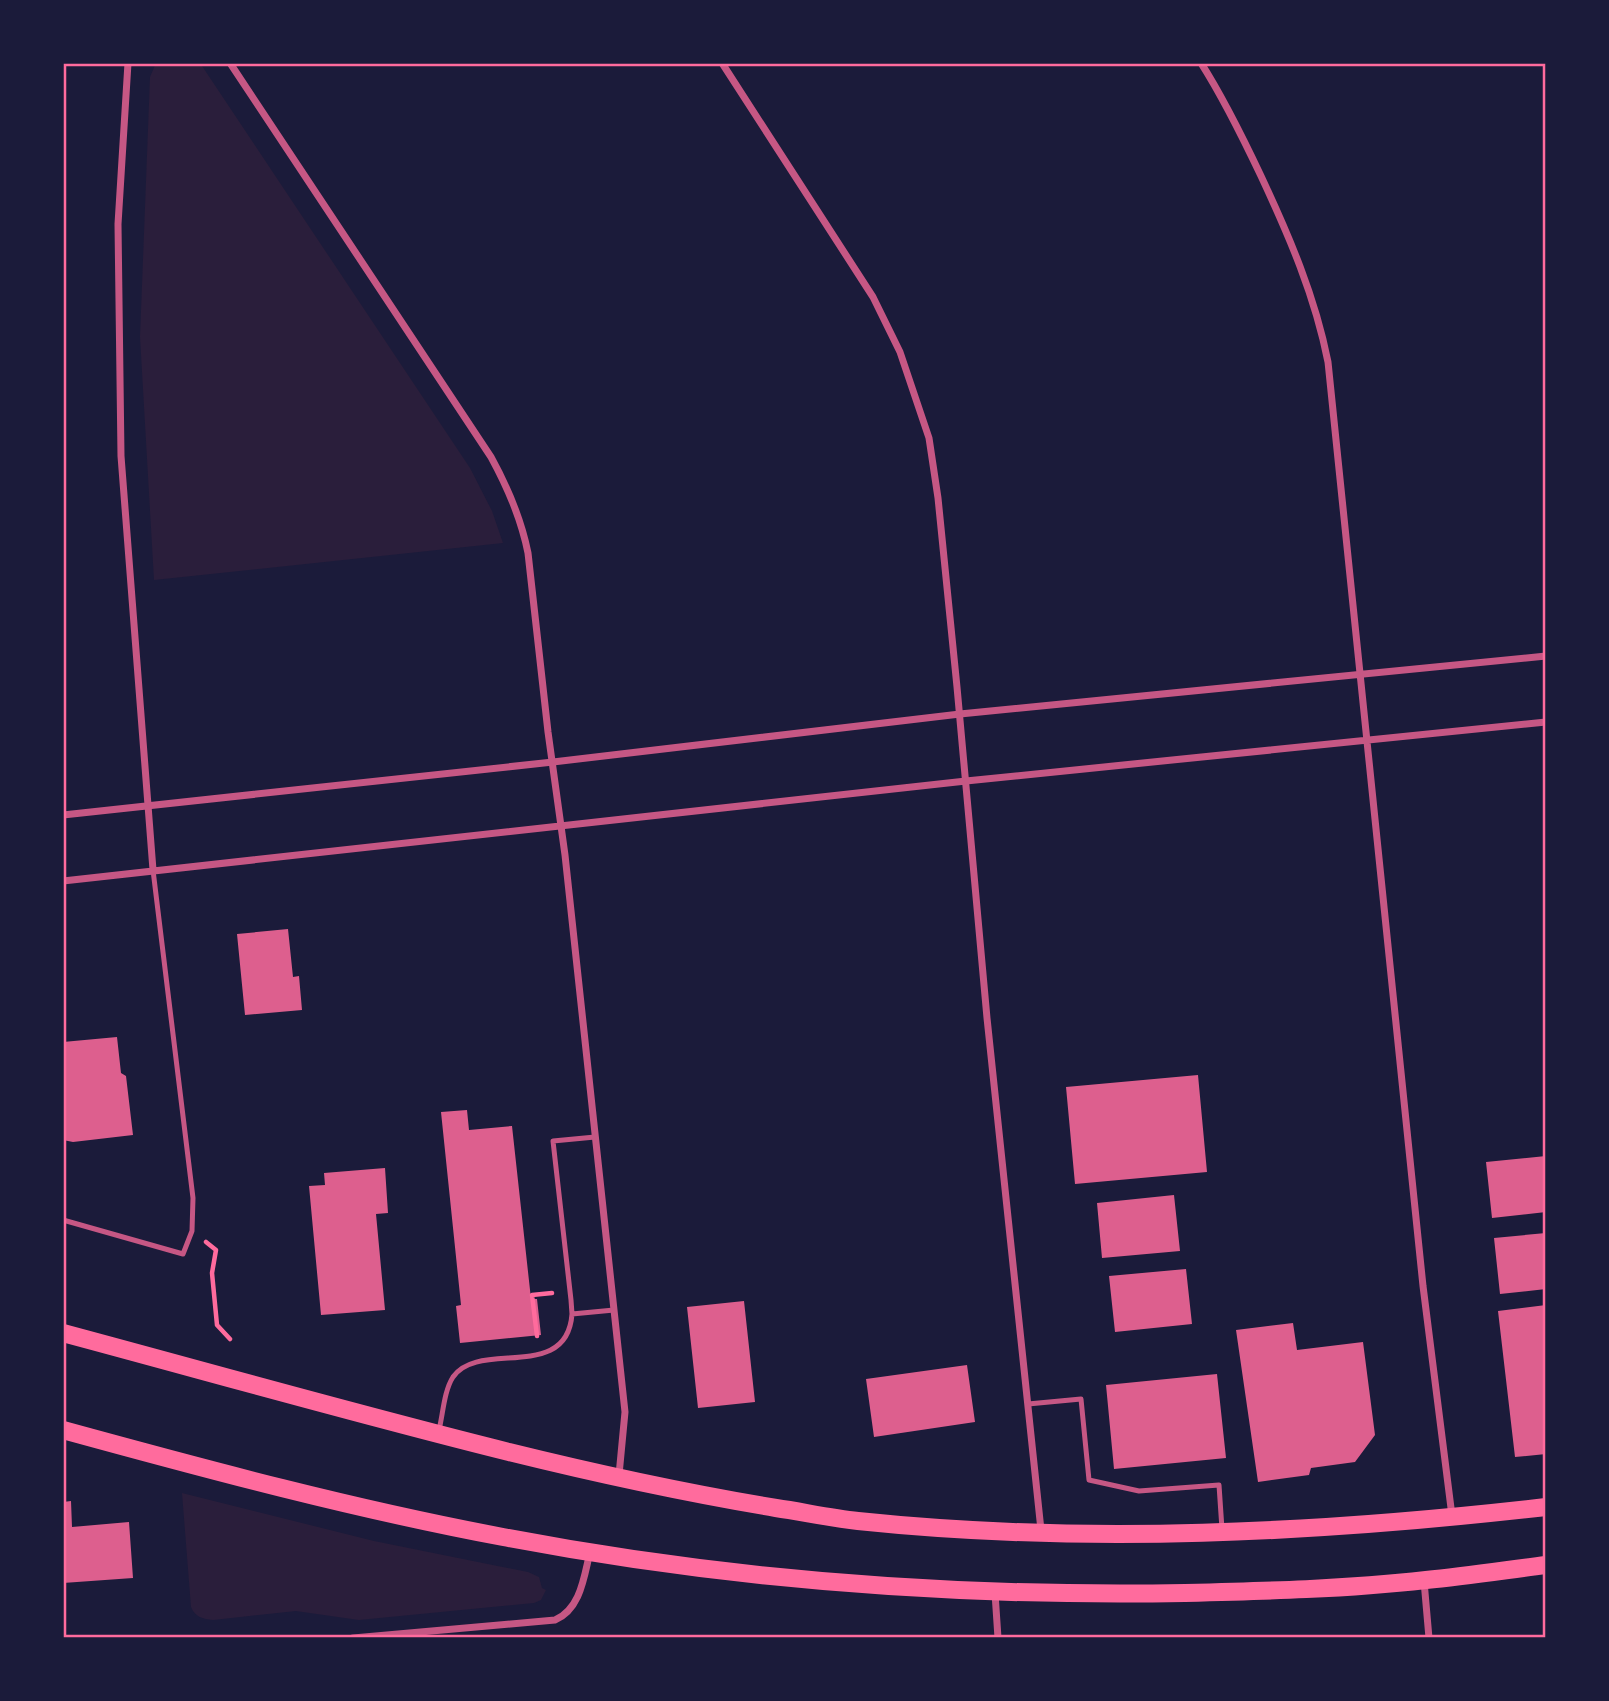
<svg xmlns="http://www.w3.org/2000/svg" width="1609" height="1701" viewBox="0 0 1609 1701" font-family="'Noto Serif',serif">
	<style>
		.green { fill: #2a1e3b }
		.building { fill: #dd5f8e }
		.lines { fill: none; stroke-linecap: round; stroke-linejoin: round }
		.path { stroke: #ff6b9d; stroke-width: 4.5 }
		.service { stroke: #c65784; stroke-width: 5 }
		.minor { stroke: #c65784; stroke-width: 7 }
		.primary { stroke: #ff6b9d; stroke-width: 18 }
		.neatline { fill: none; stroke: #ff6b9d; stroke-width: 2.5 }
	</style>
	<rect width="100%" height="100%" fill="#1b1b3a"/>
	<path class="green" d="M156,63H200L470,468L492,511L503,543L154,580L140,337L150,77Z
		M182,1493L374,1541L528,1572L539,1577L542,1588L546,1590L541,1600L534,1603L359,1620L296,1611L213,1620C203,1619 195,1617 191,1607Z"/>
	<path class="building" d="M288,929L293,977L299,976L302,1010L245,1015L237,934Z
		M117,1037L121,1073L126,1076L133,1135L73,1142L63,1140V1042Z
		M1198,1075L1207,1172L1075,1184L1066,1087Z
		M467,1110L469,1130L512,1126L531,1299H537L541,1335L460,1343L456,1306L461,1305L441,1112Z
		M1546,1156V1212L1492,1218L1486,1162Z
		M385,1168L388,1213L376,1214L385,1310L321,1315L309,1186L325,1185L324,1173Z
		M1174,1195L1180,1251L1102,1258L1097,1203Z
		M1546,1233V1289L1500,1294L1494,1238Z
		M1186,1269L1192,1324L1115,1332L1109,1276Z
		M744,1301L755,1402L698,1408L687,1307Z
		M1546,1305V1454L1515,1457L1498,1311Z
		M1293,1323L1297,1350L1363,1342L1375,1435L1355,1462L1311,1468L1309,1475L1258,1482L1236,1330Z
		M967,1365L975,1422L874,1437L866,1379Z
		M1217,1374L1226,1458L1114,1469L1106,1385Z
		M71,1501L72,1527L129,1522L133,1578L63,1583V1502Z"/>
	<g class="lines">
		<path class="path" d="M206,1242L216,1250L212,1273L217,1325L230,1339
			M537,1336L532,1295L552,1293"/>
		<path class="service" d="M595,1137L553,1141L571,1300L572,1314L614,1310
			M63,1220L183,1254L192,1231L193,1198L153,870
			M1028,1404L1081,1399L1089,1480L1139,1491L1219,1485L1222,1529
			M439,1430C443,1414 444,1391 453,1377C479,1339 567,1383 572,1314"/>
		<path class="minor" d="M128,63L118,224L121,456L153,870
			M230,63L491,457C508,488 521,518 528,553L548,732L565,855L625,1412L619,1475
			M722,63L873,297L900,352L929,438L938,498L957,687L987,1018L1041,1530
			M1201,63C1224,99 1243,138 1261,176C1289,236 1315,296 1328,362L1423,1286L1452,1516
			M63,815L553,762L960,714L1546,656
			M63,881L966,781L1546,722
			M1424,1581L1429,1638
			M995,1593L998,1638
			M353,1638L555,1620C581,1609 584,1576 590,1552"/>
		<path class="primary" d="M63,1333C212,1373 360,1415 509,1452C598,1474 686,1493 776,1508C803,1512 831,1518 858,1521C1087,1545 1318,1533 1546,1507
			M63,1430C209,1470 354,1509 503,1537C727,1580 957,1597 1185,1593C1266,1591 1347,1589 1426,1580C1466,1576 1506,1570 1546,1565"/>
	</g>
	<rect width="1609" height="1701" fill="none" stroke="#1b1b3a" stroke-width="130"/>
	<rect x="65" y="65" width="1479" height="1571" class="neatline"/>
</svg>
